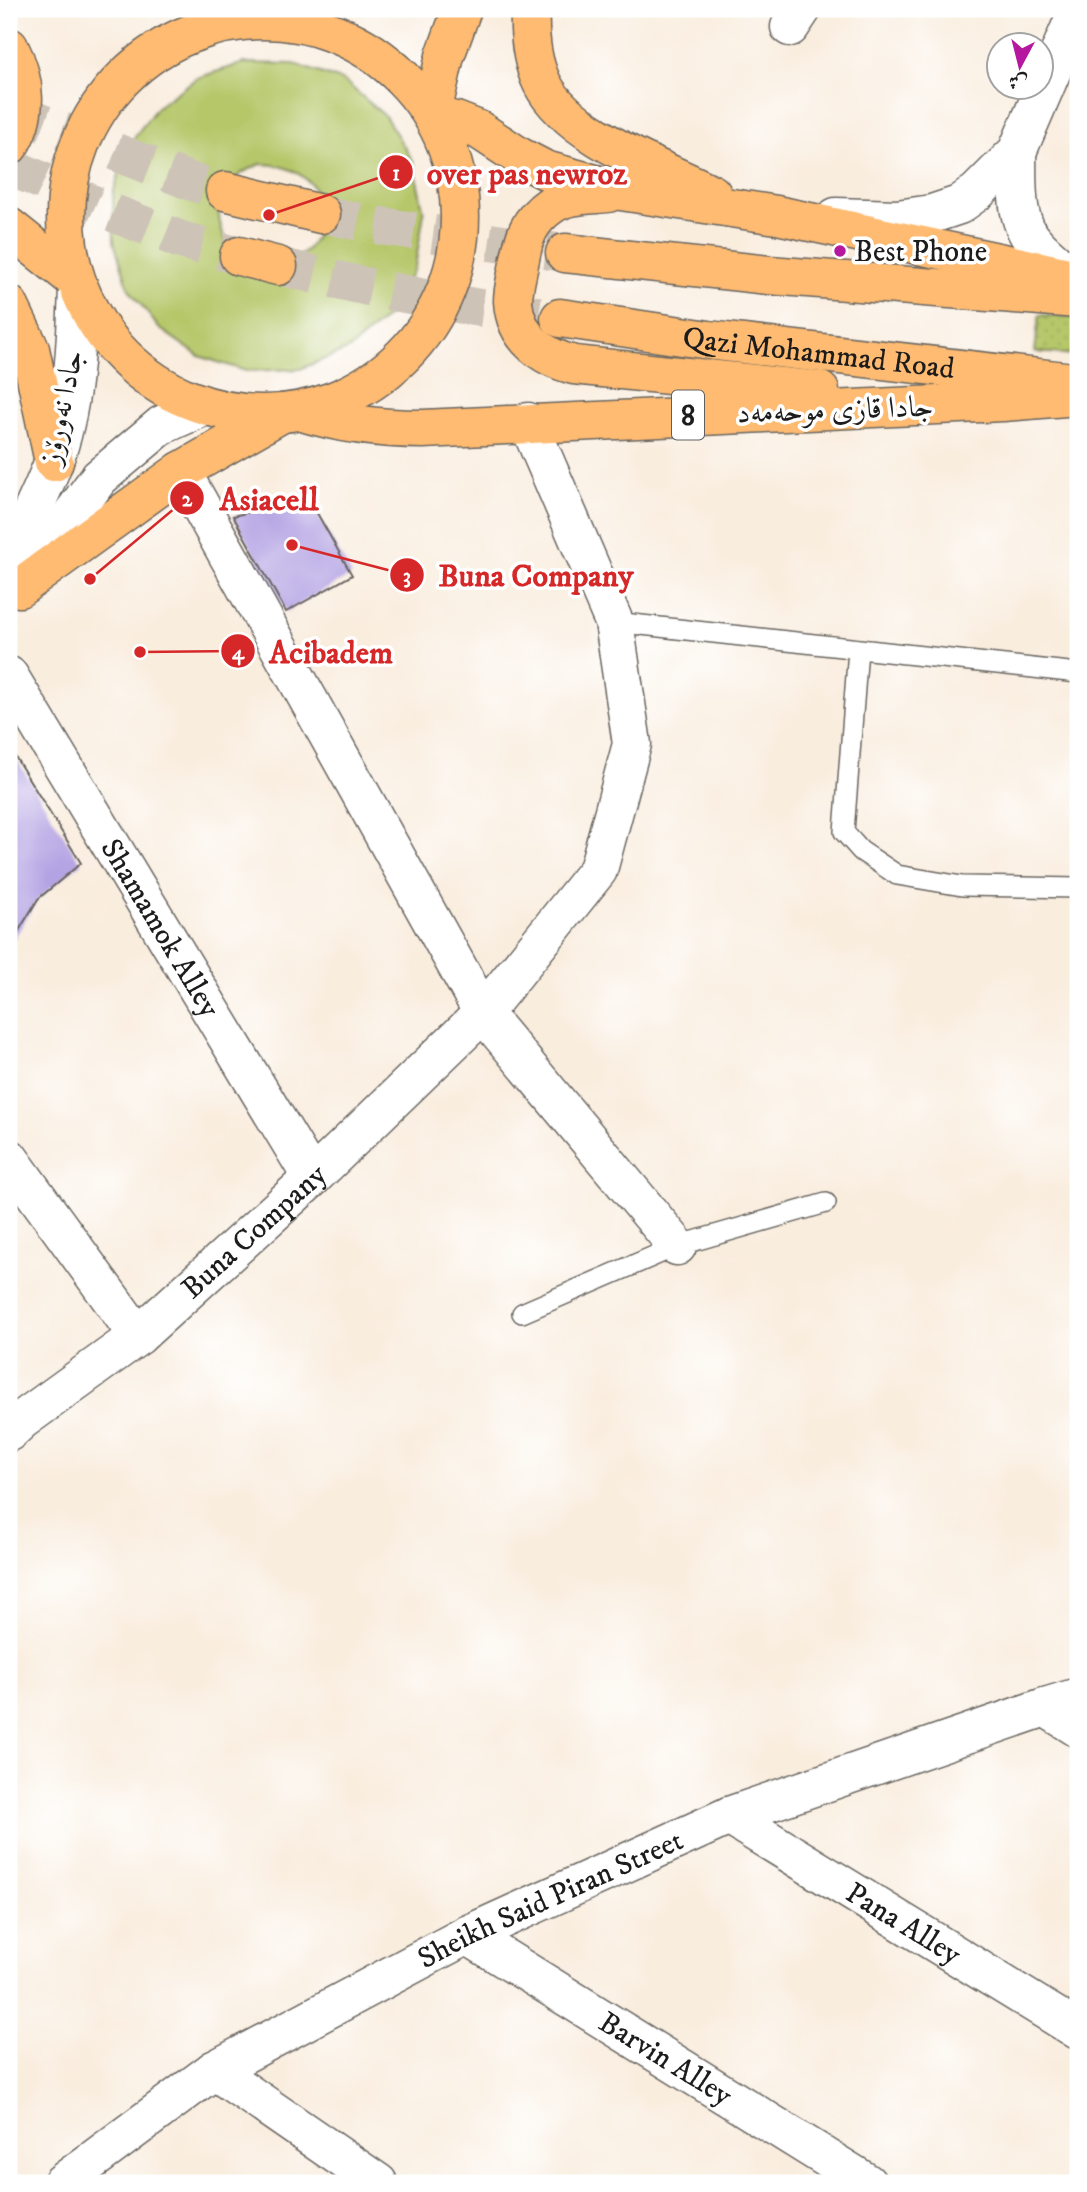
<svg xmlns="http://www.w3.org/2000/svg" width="1087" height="2192" viewBox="0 0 1087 2192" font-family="'IM FELL DW Pica',Amiri,serif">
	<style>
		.grass { fill: #b6c76a; stroke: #697243; stroke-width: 2; fill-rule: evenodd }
		.park { fill: url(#park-dots); stroke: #697243; stroke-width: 2 }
		.building { fill: #b4a3e3 }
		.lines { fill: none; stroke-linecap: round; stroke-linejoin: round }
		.primary-tunnel { stroke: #cdc3b7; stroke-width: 38; stroke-dasharray: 38 19; stroke-linecap: butt }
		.service-casing { stroke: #696560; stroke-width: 22 }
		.minor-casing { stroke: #696560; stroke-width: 41 }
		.tertiary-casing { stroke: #696560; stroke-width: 41 }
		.primary-casing { stroke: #696560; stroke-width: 41 }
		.service { stroke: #fff; stroke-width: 19 }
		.minor { stroke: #fff; stroke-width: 38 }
		.tertiary { stroke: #fff; stroke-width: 38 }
		.primary { stroke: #febb71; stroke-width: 38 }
		.poi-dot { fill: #b5179e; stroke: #fff; stroke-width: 2.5 }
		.labels { text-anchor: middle; stroke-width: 7; stroke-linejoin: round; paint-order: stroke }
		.shield { fill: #fff; stroke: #606060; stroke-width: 2 }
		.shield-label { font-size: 28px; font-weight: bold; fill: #1c1c1c }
		.poi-label { font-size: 30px; fill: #1c1c1c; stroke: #fff; text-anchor: start }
		.street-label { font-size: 30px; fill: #1c1c1c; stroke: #fff }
		.leader { fill: none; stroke: #d62828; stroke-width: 2.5 }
		.callout-dot { fill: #d62828; stroke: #fff; stroke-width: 2.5 }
		.mark-label { font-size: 21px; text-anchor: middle; font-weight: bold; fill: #fff }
		.callout-label { font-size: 32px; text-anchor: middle; font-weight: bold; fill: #d62828; stroke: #fff; stroke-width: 7; stroke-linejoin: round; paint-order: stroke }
	</style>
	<defs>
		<pattern id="park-dots" width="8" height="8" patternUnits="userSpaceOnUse" patternTransform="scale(1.75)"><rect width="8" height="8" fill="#b6c76a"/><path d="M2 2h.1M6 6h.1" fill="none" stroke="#9caa5b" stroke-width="1.8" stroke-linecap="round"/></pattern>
	</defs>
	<rect width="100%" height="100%" fill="#fff"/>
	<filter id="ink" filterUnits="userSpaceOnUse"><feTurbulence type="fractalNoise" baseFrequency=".0143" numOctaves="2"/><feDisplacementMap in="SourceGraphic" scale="14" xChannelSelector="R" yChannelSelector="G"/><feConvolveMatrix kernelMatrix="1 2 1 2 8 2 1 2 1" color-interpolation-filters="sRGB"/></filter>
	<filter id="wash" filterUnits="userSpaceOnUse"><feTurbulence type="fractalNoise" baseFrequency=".00686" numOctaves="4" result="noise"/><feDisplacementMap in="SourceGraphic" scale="28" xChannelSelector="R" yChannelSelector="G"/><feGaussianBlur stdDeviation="1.57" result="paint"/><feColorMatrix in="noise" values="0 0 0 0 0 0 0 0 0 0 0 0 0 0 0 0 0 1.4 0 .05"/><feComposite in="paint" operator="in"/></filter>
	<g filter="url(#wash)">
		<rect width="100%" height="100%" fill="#f9edde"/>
		<path class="grass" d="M244,63L294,64L344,81L385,116L413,161L424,213L415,267L390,314L350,349L300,369L246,371L199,356L159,328L129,289L114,242L113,193L128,146L157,107L197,78ZM261,164C323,164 345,227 292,262L230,248C208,210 219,179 261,164Z"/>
		<path class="park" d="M1039,315L1078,318V355L1035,352Z"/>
		<g id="blocks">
			<path class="building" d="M309,499L352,575L286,612L233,516Z
				M9,747L81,863L38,899L9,947Z"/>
		</g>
	</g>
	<g filter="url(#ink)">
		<use href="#blocks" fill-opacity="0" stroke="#696560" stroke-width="2"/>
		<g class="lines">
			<path class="primary-tunnel" d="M9,110L192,182L225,191
				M9,166L111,212L181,240L239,256
				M321,214L374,225L565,253
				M278,266L368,287L474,307L560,318"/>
			<defs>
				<path id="service" d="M614,622L1078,673
					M858,649L844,832L861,851L897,875L962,886L1078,888
					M522,1313L677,1246L826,1203"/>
				<g id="minor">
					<path d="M790,27L802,9"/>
					<path d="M1017,152C1018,183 1013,220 1036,244C1047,256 1061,267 1074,278"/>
					<path d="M836,217L897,219L932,214L959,205L977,192L1017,152L1078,10"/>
					<path d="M181,471L483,1013L677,1246"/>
					<path id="s1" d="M9,676L312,1178"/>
					<path d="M9,1158L138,1336"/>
					<path id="s2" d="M9,1432L22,1420L138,1336L312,1178L483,1013L598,870L632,744L614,622L528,422"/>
					<path d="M1045,1707L1078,1728"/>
					<path id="s3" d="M729,1816L1078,2030"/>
					<path id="s4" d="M467,1935L867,2183"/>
					<path d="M214,2070L378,2183"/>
				</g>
				<g id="tertiary">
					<path d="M9,561C23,529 41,496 53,463C74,409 76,345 78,288"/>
					<path d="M24,580L99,478L162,425L205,406"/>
					<path id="s5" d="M62,2183L214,2070L467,1935L729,1816L1045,1707L1078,1697"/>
				</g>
				<g id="primary">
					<path d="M530,9C529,34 531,60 542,83C568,136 661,168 712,194"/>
					<circle cx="263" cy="217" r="197"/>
					<path d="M9,47C26,79 29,115 9,146"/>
					<path d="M432,113L445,56L462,9"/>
					<path d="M434,117L456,121L479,130L520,157L545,170L621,191L777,215L1078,279"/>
					<path d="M225,191L321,214"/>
					<path d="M608,193C590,195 567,194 551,205C528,221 524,237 519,264C517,275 513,289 513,301C515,337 542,357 574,365L820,391"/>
					<path d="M9,227L74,279"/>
					<path d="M565,253L769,275L1078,299"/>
					<path d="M239,256L278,266"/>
					<path d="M9,305L30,349L54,462"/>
					<path id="s6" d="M560,318L709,340L1065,381"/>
					<path d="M299,411C340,424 380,429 423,429L1003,402L1078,396"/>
					<path d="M19,588L181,471L282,413"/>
				</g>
			</defs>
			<use href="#service" class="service-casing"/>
			<use href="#minor" class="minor-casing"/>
			<use href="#tertiary" class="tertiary-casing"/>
			<use href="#primary" class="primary-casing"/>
			<use href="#service" class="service"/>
			<use href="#minor" class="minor"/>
			<use href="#tertiary" class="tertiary"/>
			<use href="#primary" class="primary"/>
		</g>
	</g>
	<circle class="poi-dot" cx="840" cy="251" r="7"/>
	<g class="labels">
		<rect class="shield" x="672" y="390.5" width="32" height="49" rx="5"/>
		<g class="shield-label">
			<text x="688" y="425">8</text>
		</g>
		<g class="poi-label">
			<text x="854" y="261">Best Phone</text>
		</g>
		<g class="street-label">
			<text dy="10" stroke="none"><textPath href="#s6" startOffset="261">Qazi Mohammad Road</textPath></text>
			<text transform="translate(61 407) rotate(-78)" y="10">جادا نەورۆز</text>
			<text transform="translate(835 409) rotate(-2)" y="10">جادا قازی موحەمەد</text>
			<text dy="10" stroke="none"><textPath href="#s1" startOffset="294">Shamamok Alley</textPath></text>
			<text dy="10" stroke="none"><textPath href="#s2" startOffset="317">Buna Company</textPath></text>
			<text dy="10" stroke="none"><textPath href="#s5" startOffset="567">Sheikh Said Piran Street</textPath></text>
			<text dy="10" stroke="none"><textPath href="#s3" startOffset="205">Pana Alley</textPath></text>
			<text dy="10" stroke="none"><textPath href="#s4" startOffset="234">Barvin Alley</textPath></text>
		</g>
	</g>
	<path class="leader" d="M269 215L396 172M90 579L187 498M292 545L407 575M140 652L238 651"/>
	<g class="callout-dot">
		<circle cx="269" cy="215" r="7"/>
		<circle cx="90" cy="579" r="7"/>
		<circle cx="292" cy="545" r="7"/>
		<circle cx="140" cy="652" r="7"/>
		<circle cx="396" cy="172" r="18"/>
		<circle cx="187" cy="498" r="18"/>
		<circle cx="407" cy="575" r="18"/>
		<circle cx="238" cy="651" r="18"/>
	</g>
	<g class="mark-label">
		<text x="396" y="180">1</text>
		<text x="187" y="506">2</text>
		<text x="407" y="583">3</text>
		<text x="238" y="659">4</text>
	</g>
	<g class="callout-label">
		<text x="527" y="184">over pas newroz</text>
		<text x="269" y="510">Asiacell</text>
		<text x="536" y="586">Buna Company</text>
		<text x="331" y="663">Acibadem</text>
	</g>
	<rect width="1087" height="2192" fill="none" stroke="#fff" stroke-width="35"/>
	<g transform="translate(1020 66) rotate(187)"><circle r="33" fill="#ffffff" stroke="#a4a4a4" stroke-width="2"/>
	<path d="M0-5L12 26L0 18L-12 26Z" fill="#b5179e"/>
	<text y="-10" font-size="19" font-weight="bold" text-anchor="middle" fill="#1c1c1c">ش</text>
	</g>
</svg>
